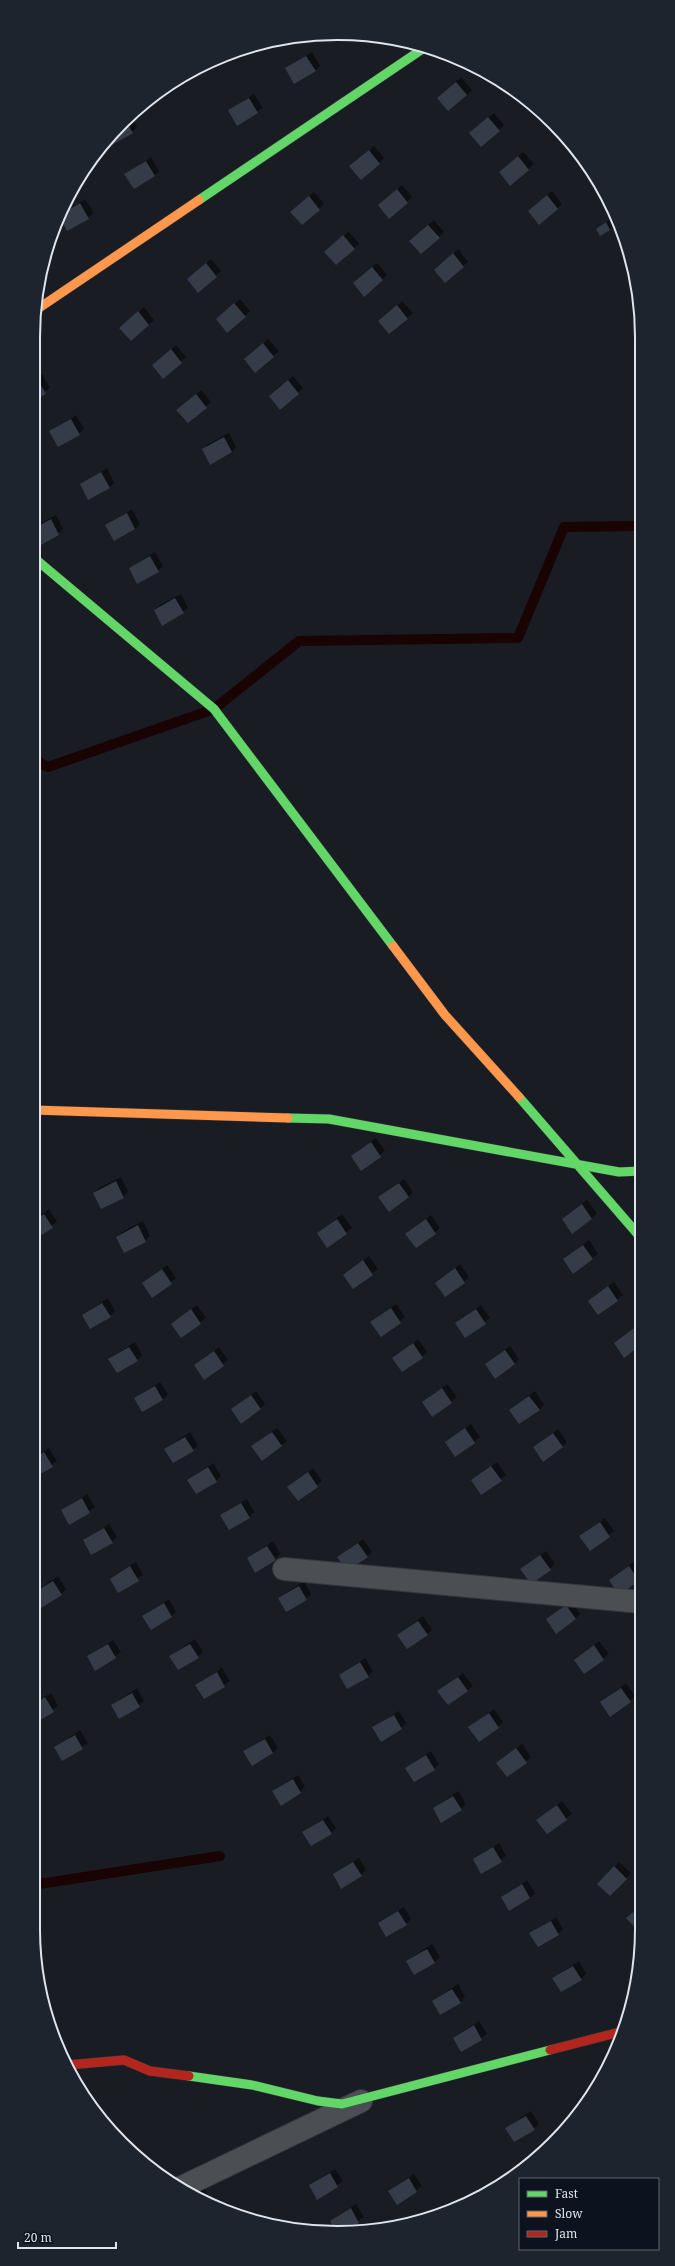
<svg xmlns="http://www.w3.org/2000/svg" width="675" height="2266" viewBox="0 0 675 2266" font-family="'Noto Serif',serif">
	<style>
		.shadow { fill: #0007 }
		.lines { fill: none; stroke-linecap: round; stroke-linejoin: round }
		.stream { stroke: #190303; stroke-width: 10 }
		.building { fill: #353c47 }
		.street-casing { stroke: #34373d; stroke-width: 24 }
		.fast-casing { stroke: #34373d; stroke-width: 10 }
		.slow-casing { stroke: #34373d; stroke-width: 10 }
		.jam-casing { stroke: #34373d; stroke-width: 10 }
		.street { stroke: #4b4e52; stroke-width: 22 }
		.fast { stroke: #63d668; stroke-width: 9 }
		.slow { stroke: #ff974d; stroke-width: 9 }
		.jam { stroke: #b3261e; stroke-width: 9 }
		.rim { fill: none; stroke: #dee3ec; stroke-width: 2 }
	</style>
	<rect width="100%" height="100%" fill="#191d23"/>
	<path class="shadow" d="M312,52L320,66L315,71L286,69Z
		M461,77L472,90L467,95L443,93Z
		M254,94L263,108L237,124L229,111Z
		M494,113L504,125L499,130L475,128Z
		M130,115L137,127L132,132L109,139Z
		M374,146L384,158L379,163L356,161Z
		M523,152L534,164L510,184L505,167Z
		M151,157L159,171L154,176L126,174Z
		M402,185L412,197L389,217L384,200Z
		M552,191L562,204L539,224L534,206Z
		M314,192L324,204L302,224L291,212Z
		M85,199L94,213L68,230L60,216Z
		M611,218L615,224L610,229H597Z
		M434,220L444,232L439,237L415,236Z
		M349,231L359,244L354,248L331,247Z
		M458,249L468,262L463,266L440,265Z
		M211,259L221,271L198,291L193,275Z
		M377,263L387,275L382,280L354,283Z
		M240,299L250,311L245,316L222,315Z
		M402,301L413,313L390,333L379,321Z
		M144,307L154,320L131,340L125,323Z
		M268,339L279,351L256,372L250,355Z
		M176,345L186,357L163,377L158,360Z
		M42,374L50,388L33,399V379Z
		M293,376L303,388L280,409L275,391Z
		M201,390L211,402L188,422L183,405Z
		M76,415L84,429L79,434L51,432Z
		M229,433L236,447L232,452L203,449L208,444Z
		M107,468L114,483L109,488L81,485Z
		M132,509L140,524L135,529L107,526Z
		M56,515L63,529L58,534L33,536V528L35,526Z
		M155,552L163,566L158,571L130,568Z
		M181,594L188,608L183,612L155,610L160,605Z
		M376,1138L385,1151L361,1169L352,1157Z
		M121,1177L128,1192L123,1197L95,1193L99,1188Z
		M404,1179L413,1192L408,1197H380Z
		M587,1200L597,1213L592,1218L563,1219Z
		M49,1209L57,1222L33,1239V1220Z
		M342,1214L352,1228L327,1246L318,1233Z
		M431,1215L440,1228L435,1233L407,1234Z
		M143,1221L150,1236L145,1241L117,1237L122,1232Z
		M589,1240L598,1254L573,1272L564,1259Z
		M369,1256L378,1269L353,1288L344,1275Z
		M460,1264L469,1277L464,1282L436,1283Z
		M167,1265L176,1278L152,1296L143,1284Z
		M614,1282L623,1295L598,1313L589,1301Z
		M108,1298L115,1311L110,1316L83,1315Z
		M396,1304L405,1317L381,1335L372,1322Z
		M197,1305L206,1318L181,1336L172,1324Z
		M481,1305L490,1318L466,1336L456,1323Z
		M639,1324L641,1344L624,1356L615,1343Z
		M418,1339L427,1352L422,1357L394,1358Z
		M135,1342L142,1355L137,1360L109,1359Z
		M510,1346L519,1359L514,1364H486Z
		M219,1347L228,1360L204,1379L195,1366Z
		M160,1382L168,1394L163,1399L135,1398Z
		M447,1384L457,1397L432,1415L423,1402Z
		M256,1391L265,1404L260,1409H232Z
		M535,1391L544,1405L539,1410H510Z
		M471,1424L480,1437L455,1456L446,1442Z
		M277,1428L287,1441L262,1459L252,1446Z
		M558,1429L567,1442L562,1447H534Z
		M190,1432L198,1445L193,1450L165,1449Z
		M49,1448L57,1461L33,1477V1458Z
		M497,1462L506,1475L482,1493L473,1480Z
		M213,1463L221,1476L216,1481L188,1480Z
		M313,1468L322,1481L298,1500L289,1487Z
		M87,1494L95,1507L70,1524L62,1511Z
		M247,1499L254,1512L249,1517L221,1515Z
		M605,1518L614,1531L590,1549L580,1536Z
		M109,1524L117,1537L112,1542L84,1541Z
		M33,1539L37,1545L33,1549Z
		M363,1539L372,1552L367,1557H338Z
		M273,1541L280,1554L275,1559H248Z
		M546,1551L555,1564L550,1569H521Z
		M136,1562L143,1575L119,1591L111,1579Z
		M634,1562L641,1572V1577L619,1594L610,1580Z
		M58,1576L66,1589L61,1594L33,1593Z
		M304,1581L311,1594L306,1599L279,1598Z
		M169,1599L176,1612L171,1617L144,1616Z
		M571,1601L580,1614L575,1619H547Z
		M423,1616L432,1630L427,1634L399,1635Z
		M195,1639L203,1652L198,1657L170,1656Z
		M113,1640L121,1652L96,1670L88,1657Z
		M599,1641L609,1654L584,1673L575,1660Z
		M365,1658L373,1671L368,1676L340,1675Z
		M222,1668L230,1681L204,1698L197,1685Z
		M463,1673L473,1686L448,1704L439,1691Z
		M626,1683L635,1696L630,1701L602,1702Z
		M137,1688L144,1701L119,1718L112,1705Z
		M51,1693L58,1706L33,1723V1704Z
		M494,1709L503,1722L498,1727H470Z
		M399,1711L406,1723L401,1728L374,1727Z
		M80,1730L88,1743L62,1760L55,1748Z
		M270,1735L278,1748L273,1753L245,1751Z
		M522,1744L531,1757L507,1776L497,1763Z
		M431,1751L439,1764L434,1769L407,1768Z
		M298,1775L305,1787L300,1792L273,1791Z
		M458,1791L466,1804L461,1809L434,1808Z
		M562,1801L572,1814L547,1833L538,1820Z
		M328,1816L336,1828L331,1833L304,1832Z
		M499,1843L506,1856L481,1873L474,1859Z
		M359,1858L366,1870L361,1875L334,1874Z
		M619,1862L631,1873L610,1895L598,1884Z
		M527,1880L535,1893L530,1898L502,1897Z
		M404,1907L411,1919L406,1924L379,1923Z
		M556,1917L563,1929L558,1934H531Z
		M432,1944L440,1957L435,1962L407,1961Z
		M579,1961L586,1974L581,1979L553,1978Z
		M458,1984L465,1997L460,2002L433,2001Z
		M479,2021L487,2034L462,2051L454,2038Z
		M531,2111L539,2124L534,2129L506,2128Z
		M335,2169L343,2181L318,2198L310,2185Z
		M414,2174L422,2186L397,2204L389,2191Z
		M202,2185L210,2198L205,2203L189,2193Z
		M356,2204L364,2217L345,2230H337L331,2221Z
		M439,2208L442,2213L418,2222L420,2221Z"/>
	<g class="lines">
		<path class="stream" d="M33,759L48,767L214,709L299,641L518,638L564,527L640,526
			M33,1885L220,1856"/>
	</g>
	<path class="building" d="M306,56L316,71L294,84L285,68Z
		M456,82L467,95L448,111L437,98Z
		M249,98L258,113L237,126L228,110Z
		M488,117L500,131L481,147L469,133Z
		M125,120L133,133L112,145L108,139Z
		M369,150L380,164L361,180L349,166Z
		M518,156L529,170L510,186L499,172Z
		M146,161L155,176L134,189L124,174Z
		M397,189L408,203L389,219L378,205Z
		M547,195L558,209L539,225L528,211Z
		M309,196L320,210L302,225L290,212Z
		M80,203L89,219L67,231L59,216Z
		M606,222L610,230L600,236L596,229Z
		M428,225L440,238L421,254L409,241Z
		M343,235L355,249L336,265L324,252Z
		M453,253L464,267L445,283L434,270Z
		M206,263L217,277L198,293L187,279Z
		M372,267L383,280L364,297L353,283Z
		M234,303L246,317L227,333L216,319Z
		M397,305L408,319L389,334L378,321Z
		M138,311L149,325L131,341L119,328Z
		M263,343L274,357L255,373L244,359Z
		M171,349L182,363L163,379L152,365Z
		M37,378L46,394L33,401V380Z
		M288,380L299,394L280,410L269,396Z
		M196,394L207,408L188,423L176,410Z
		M71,419L80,435L58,447L49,431Z
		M224,437L232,452L210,465L202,449Z
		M101,472L110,488L88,500L80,484Z
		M127,513L135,529L114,541L105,525Z
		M51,519L59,535L37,547L33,538V529Z
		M150,556L159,572L137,584L129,568Z
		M175,598L184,613L162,626L154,610Z
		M371,1142L381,1157L361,1171L351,1156Z
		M116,1181L124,1198L101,1209L93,1193Z
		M399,1183L409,1197L389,1212L378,1197Z
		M582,1204L592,1219L572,1234L562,1219Z
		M44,1214L53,1228L33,1240V1221Z
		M337,1219L347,1234L327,1248L317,1233Z
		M426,1219L436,1234L416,1248L405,1234Z
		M138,1225L146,1242L124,1253L116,1237Z
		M583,1245L593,1259L573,1274L563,1259Z
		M363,1260L373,1275L353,1289L343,1275Z
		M455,1268L465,1283L445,1297L435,1283Z
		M162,1269L172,1284L152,1298L142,1283Z
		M608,1286L618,1301L598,1315L588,1301Z
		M102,1303L111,1317L90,1329L82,1315Z
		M391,1308L401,1323L381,1337L370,1322Z
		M191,1309L201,1324L181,1338L171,1324Z
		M476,1309L486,1324L465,1338L455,1323Z
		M634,1328L641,1338V1345L624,1358L614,1343Z
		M413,1343L423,1358L402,1372L392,1358Z
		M129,1347L138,1361L117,1373L108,1359Z
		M505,1350L515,1364L495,1379L485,1364Z
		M214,1351L224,1366L204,1380L194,1365Z
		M641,1380V1391L636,1384Z
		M155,1386L163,1400L142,1412L134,1398Z
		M442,1388L452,1403L432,1417L422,1402Z
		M251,1395L261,1409L241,1424L231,1409Z
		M529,1396L540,1410L519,1424L509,1410Z
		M465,1428L475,1443L455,1457L445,1442Z
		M272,1432L282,1446L262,1461L251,1446Z
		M553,1433L563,1447L543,1462L533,1447Z
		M185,1437L194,1451L173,1463L164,1449Z
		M44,1452L53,1467L33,1478V1459Z
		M491,1466L502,1481L481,1495L471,1480Z
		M208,1467L217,1482L196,1494L187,1480Z
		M308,1472L318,1487L298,1501L287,1487Z
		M82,1498L90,1513L69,1525L61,1510Z
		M241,1503L250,1518L229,1530L220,1515Z
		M600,1522L610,1537L590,1551L579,1536Z
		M104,1528L113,1543L91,1555L83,1540Z
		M358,1543L368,1557L347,1571L337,1557Z
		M267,1546L276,1560L255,1573L247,1558Z
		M540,1555L551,1570L531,1584L520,1569Z
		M130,1566L139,1581L118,1593L110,1579Z
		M629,1566L639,1581L619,1595L609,1580Z
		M53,1581L62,1595L41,1608L33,1593Z
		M299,1586L307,1600L286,1612L278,1598Z
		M164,1603L172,1617L151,1630L142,1616Z
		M566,1605L576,1619L556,1634L546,1619Z
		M418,1621L428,1635L407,1649L397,1635Z
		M108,1644L116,1658L95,1671L87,1656Z
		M190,1644L199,1658L178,1670L169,1656Z
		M594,1645L604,1660L584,1674L574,1660Z
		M360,1662L369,1677L347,1689L339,1675Z
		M217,1672L225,1687L204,1699L195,1685Z
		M458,1677L468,1691L448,1705L437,1691Z
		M621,1688L631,1702L610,1717L600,1702Z
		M132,1693L140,1707L119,1719L111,1705Z
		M45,1697L54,1712L33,1724V1705Z
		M489,1713L499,1728L479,1742L468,1727Z
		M394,1715L402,1729L381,1742L372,1727Z
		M75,1735L83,1749L62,1761L54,1747Z
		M265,1739L273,1753L252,1766L243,1751Z
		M516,1748L527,1763L507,1777L496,1763Z
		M642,1750V1767L634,1755Z
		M426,1755L435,1770L414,1782L405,1768Z
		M293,1779L301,1793L281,1806L272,1791Z
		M453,1796L462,1810L441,1823L433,1808Z
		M557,1805L567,1820L547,1834L536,1820Z
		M323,1820L332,1834L311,1846L302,1832Z
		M493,1847L502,1862L481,1874L473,1859Z
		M353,1862L362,1876L341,1889L333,1874Z
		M614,1866L627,1879L610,1896L597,1884Z
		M522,1884L530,1898L509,1911L501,1897Z
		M642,1905V1928L638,1931L626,1918Z
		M398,1911L407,1925L386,1937L378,1923Z
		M551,1921L559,1935L538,1947L529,1933Z
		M427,1949L435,1963L414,1975L406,1961Z
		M573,1966L582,1980L561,1992L552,1978Z
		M452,1989L461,2003L440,2015L432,2001Z
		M474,2025L482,2040L461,2052L453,2038Z
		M526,2116L535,2130L514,2142L505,2128Z
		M330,2173L338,2187L317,2200L309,2185Z
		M409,2178L417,2192L397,2205L388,2191Z
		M197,2190L205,2202L190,2194Z
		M351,2208L359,2223L348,2229L336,2231L330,2221Z"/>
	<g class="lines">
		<defs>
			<path id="street" d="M284,1569L641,1602
				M180,2188L361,2101"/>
			<path id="fast" d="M199,200L424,48
				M33,557L214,709L393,946
				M519,1097L641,1238
				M288,1118L329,1119L619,1172L641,1171
				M189,2076L252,2085L318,2101L342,2104L550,2050"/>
			<path id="slow" d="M36,310L199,200
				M393,946L445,1015L519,1097
				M33,1110L288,1118"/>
			<path id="jam" d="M550,2050L620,2032
				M68,2065L124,2060L150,2071L189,2076"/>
		</defs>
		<use href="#street" class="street-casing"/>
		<use href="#fast" class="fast-casing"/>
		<use href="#slow" class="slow-casing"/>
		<use href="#jam" class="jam-casing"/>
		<use href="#street" class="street"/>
		<use href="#fast" class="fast"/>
		<use href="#slow" class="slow"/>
		<use href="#jam" class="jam"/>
	</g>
	<path d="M0 0H675V2266H0ZM337 40H338A297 297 0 0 1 635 337V1929A297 297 0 0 1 338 2226H337A297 297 0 0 1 40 1929V337A297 297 0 0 1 337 40Z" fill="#1e242e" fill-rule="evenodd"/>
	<path class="rim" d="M337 40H338A297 297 0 0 1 635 337V1929A297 297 0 0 1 338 2226H337A297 297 0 0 1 40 1929V337A297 297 0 0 1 337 40Z"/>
	<rect x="519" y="2178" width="140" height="72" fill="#0d131e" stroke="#616670"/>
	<rect x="527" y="2191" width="20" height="6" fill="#63d668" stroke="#616670"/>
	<text x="555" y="2198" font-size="12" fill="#dee3ec">Fast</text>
	<rect x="527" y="2211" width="20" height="6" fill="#ff974d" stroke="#616670"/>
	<text x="555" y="2218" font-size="12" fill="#dee3ec">Slow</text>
	<rect x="527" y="2231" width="20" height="6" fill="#b3261e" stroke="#616670"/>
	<text x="555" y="2238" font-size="12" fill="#dee3ec">Jam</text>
	<path d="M18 2242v6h98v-6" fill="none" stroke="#dee3ec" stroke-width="2"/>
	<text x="24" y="2242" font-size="12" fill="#dee3ec" stroke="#0d131e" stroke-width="3" paint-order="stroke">20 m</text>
</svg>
